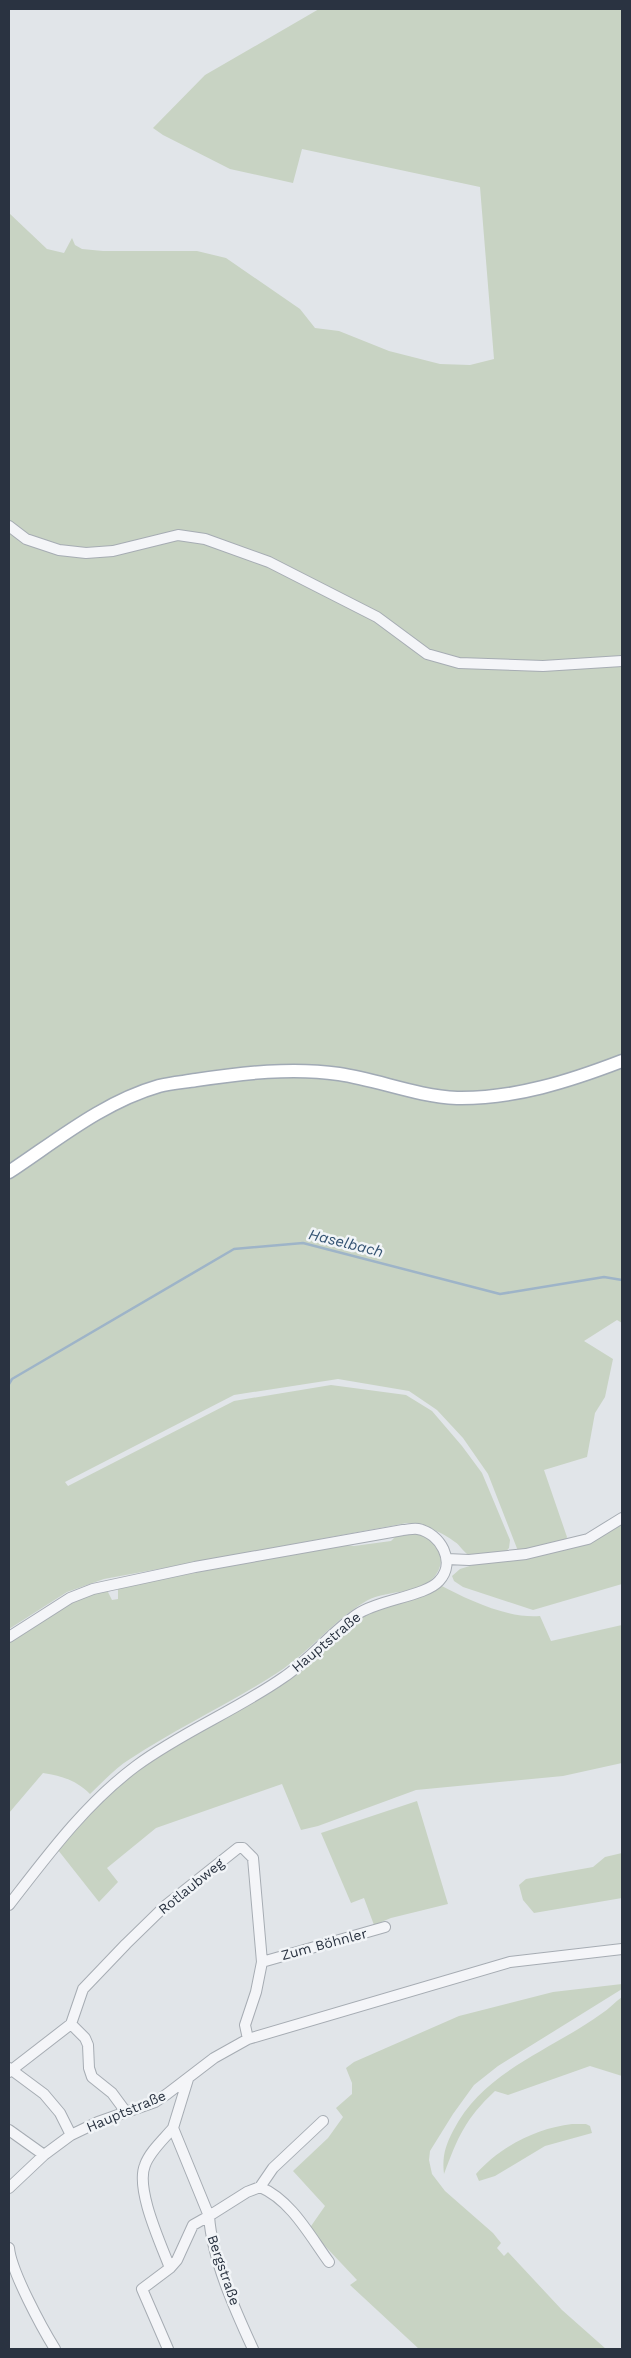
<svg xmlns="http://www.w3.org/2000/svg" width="631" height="2358" viewBox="0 0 631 2358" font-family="'Work Sans',sans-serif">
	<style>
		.green { fill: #c8d3c3 }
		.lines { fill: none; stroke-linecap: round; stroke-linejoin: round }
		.stream { stroke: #9eb4c8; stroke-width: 2.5 }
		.minor-casing { stroke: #a6acb3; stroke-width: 12 }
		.major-casing { stroke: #a1aab5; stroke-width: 15 }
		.minor { stroke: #f4f5f8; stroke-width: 10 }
		.major { stroke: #fff; stroke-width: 12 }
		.labels { text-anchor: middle; stroke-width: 5; stroke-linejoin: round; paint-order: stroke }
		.street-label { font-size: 14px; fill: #2a3341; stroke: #f1f4f7 }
		.water-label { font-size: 15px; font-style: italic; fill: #355473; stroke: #f1f4f7 }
	</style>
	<rect width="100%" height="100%" fill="#e1e5e9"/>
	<path class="green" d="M319,9H622V1323L617,1320L584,1341L613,1359L605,1397L595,1413L587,1457L544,1470L567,1537L565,1542L518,1551L488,1474L463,1438L437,1410L409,1391L338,1379L234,1395L65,1482L68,1486L234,1401L331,1385L406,1395L432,1411L462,1446L482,1473L510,1540L509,1548L504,1554C493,1556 480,1560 469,1555C464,1553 460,1545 455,1542C440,1531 425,1525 407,1523L104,1579L67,1592L9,1629V213L47,249L64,253L72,238L75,245L82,249L103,251H197L226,258L300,309L315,328L339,331L389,351L440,364L470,365L494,359L480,187L302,149L293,183L230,169L163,135L153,128L205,75Z
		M622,1524V1584L533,1610L463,1587L454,1581L452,1576L460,1569L473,1565L589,1544Z
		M417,1533C434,1540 448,1554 437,1573C425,1594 388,1590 368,1600C334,1619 310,1652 277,1673C229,1704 177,1728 130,1759C115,1768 103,1782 90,1794C76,1780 62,1776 43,1773L9,1813V1643L75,1600L107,1590L112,1600L118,1599V1587L345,1545L354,1546L391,1541L397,1535Z
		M440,1585C468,1600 509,1619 540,1616L551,1641L622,1625V1763L563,1776L416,1790L318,1826L301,1830L282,1784L156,1828L107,1868L118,1882L99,1902L58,1850L100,1804L126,1779L149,1762L231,1714L318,1654L363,1617L392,1604L424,1596Z
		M417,1801L448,1904L391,1918L374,1925L364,1898L351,1903L321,1833Z
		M622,1853V1898L534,1913L523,1900L519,1885L526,1879L593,1867L605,1857Z
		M622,1984V1989L498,2066L474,2085L453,2114L430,2151L429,2160L432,2174L445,2191L493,2233L501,2243L497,2248L504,2256L508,2252L562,2310L606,2349H419L350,2285L357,2280L309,2229L325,2206L293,2171L328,2138L343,2117L336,2108L352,2094V2083L346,2068L354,2062L459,2016L553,1992Z
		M622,1997V2076L590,2066L508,2095L495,2091C465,2119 458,2137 444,2174C442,2158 445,2146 453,2131C483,2071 550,2051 601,2014C609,2009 615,2002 622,1997Z
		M572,2124H586L590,2126L592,2133L545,2146L495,2176L479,2181L476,2174C499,2147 537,2128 572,2124Z"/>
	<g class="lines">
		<path class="stream" d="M9,1384L12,1379L234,1249L303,1243L500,1294L604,1277L622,1280"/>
		<defs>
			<path id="minor" d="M9,526L26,539L59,550L86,553L113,551L178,535L205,539L269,562L377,617L427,654L459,663L543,666L622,661
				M447,1559L469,1560L526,1554L588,1539L622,1518
				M9,1637L70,1598L93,1589L195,1567L403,1530C407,1530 413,1528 418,1529C440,1533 457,1562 439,1581C426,1596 377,1600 356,1615C330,1634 310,1659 284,1677C237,1710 182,1732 136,1766C85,1804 47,1856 9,1905
				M262,1962L385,1927
				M71,2024L85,2038L88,2045L89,2068L92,2077L112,2093L126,2112
				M9,2068L44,2094L60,2113L71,2135
				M9,2072L71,2024L83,1989L126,1944L165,1906L238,1848H243L253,1858L262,1962L256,1992L245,2025L248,2039
				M9,2130L44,2155
				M260,2187L273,2168L323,2121
				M9,2188L44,2155L71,2135L98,2122L155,2102L167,2094L214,2058L248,2039L510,1962L622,1949
				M9,2248C11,2271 42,2328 55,2349
				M170,2268C161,2244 135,2189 145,2165C150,2151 164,2139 173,2128
				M168,2349L142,2289L170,2268L177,2260L193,2225L209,2216L173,2128L188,2079
				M253,2349C235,2310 212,2259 209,2216L247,2192L260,2187C291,2200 310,2236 329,2262"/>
			<path id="major" d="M9,1172C56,1141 103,1102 159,1086C171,1083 184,1082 196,1080C243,1073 292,1067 339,1074C379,1080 416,1096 457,1098C514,1099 570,1081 622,1061"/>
		</defs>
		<use href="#minor" class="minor-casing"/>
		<use href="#major" class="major-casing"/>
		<use href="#minor" class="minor"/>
		<use href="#major" class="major"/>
	</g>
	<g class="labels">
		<g class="street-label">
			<text transform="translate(326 1642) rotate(-40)" y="5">Hauptstraße</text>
			<text transform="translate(191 1886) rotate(-39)" y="5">Rotlaubweg</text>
			<text transform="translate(324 1944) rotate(-15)" y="5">Zum Böhnler</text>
			<text transform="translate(126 2111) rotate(-23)" y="5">Hauptstraße</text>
			<text transform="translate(224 2270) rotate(71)" y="5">Bergstraße</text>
		</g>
		<g class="water-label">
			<text transform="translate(346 1243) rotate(14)" y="5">Haselbach</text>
		</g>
	</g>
	<rect width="631" height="2358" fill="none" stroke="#2a3341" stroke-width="20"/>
</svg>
